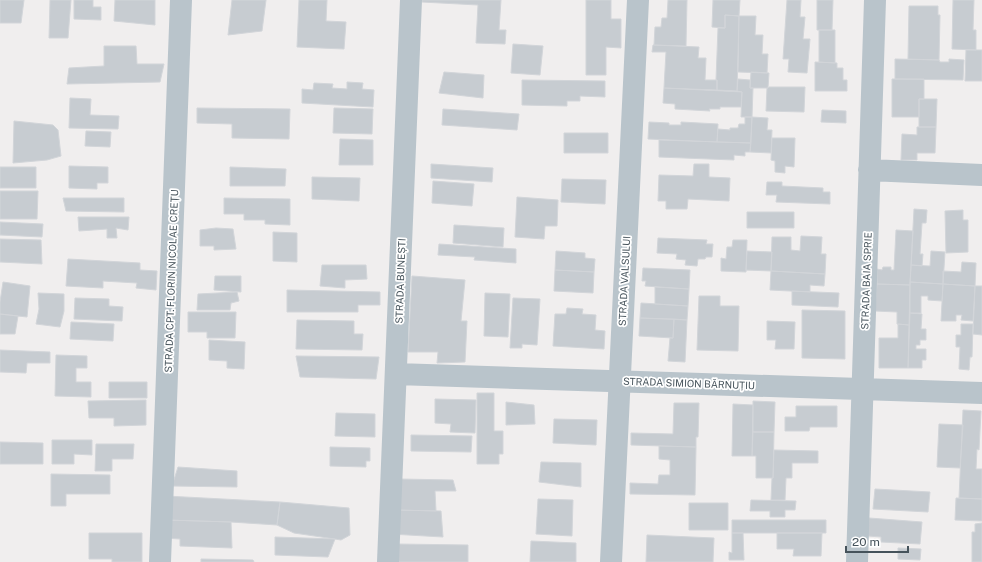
<svg xmlns="http://www.w3.org/2000/svg" width="982" height="562" viewBox="0 0 982 562" font-family="'Public Sans',sans-serif">
	<style>
		.building { fill: #c7ccd1; stroke: #d2d5d9 }
		.lines { fill: none; stroke-linecap: round; stroke-linejoin: round }
		.minor { stroke: #b9c4cb; stroke-width: 22 }
		.labels { text-anchor: middle; stroke-width: 3.5; stroke-linejoin: round; paint-order: stroke }
		.street-label { font-size: 10px; fill: #46535b; stroke: #fff }
	</style>
	<rect width="100%" height="100%" fill="#f0eeee"/>
	<path class="building" d="M0,0H24L21,23H0Z
		M50,0H71L68,38H49Z
		M74,0H93V7H101V20L74,19Z
		M115,0H155V25L114,21Z
		M232,0H266L262,31L228,35Z
		M299,0H327L326,21L346,22L344,49L297,47Z
		M422,0H501L499,30H506L505,44L476,43L478,5L422,2Z
		M586,0H611V19H621V48L606,47V75H586Z
		M668,0H687L686,46L654,45L655,27H661L662,18H667Z
		M713,0H740L739,16L725,15V28L712,27Z
		M787,0H801L800,17H805L803,39H810L807,73L788,72L789,59H783Z
		M817,0H833L832,30H817Z
		M953,0H974L973,30H976V50L952,49Z
		M909,6H938V15H940L939,60L908,59Z
		M725,15L739,16L737,91L717,90V80H716L718,28H725Z
		M739,16H756L755,35H763L762,54H768L767,73L738,72Z
		M819,30H835V63L819,62Z
		M513,44L543,46L540,75L511,73Z
		M653,45L699,47L698,58H706L705,80H717V90L664,88L666,52H652Z
		M104,46H136L137,64H164L160,82L67,84L69,68L104,66Z
		M966,50H982V81H965Z
		M895,59L939,60L940,62H949V59L964,60L963,80L895,79Z
		M815,62L837,63V68H843V80H847V91H815Z
		M444,72L484,75L483,98L439,93Z
		M751,72L769,73L768,88H750Z
		M738,79L750,80V88H753L752,117H741L742,92L737,91Z
		M892,79H924V99H919V117H892Z
		M522,80L605,81V97L580,96V101H567V106L522,105Z
		M347,82L363,83L362,89L374,90L373,107L302,103V89L313,90L314,83L333,84L332,88L347,89Z
		M769,87H805L804,112L766,111L767,88H768Z
		M664,88L742,92L741,107H720V109H709L710,111L675,109V104L663,103Z
		M70,98L91,99L90,115L119,116L118,129L69,128Z
		M919,99H937L936,127H919Z
		M197,108L290,109L289,139L232,138V124L197,123Z
		M334,108L373,109L372,134L333,133Z
		M443,109L519,114L517,130L442,125Z
		M822,110L846,111V123L821,122Z
		M745,117H752L751,143L717,142L718,129L730,130V128H738L739,124H745Z
		M752,117L768,118L767,130H772L771,153L750,152Z
		M14,121L53,125L58,130L61,156L47,160L13,163Z
		M649,122L669,123V125H681V122L718,124L717,142L648,139Z
		M917,127H936L935,153H917V160H901L902,134L917,135Z
		M86,131L111,132L110,147L85,146Z
		M564,133H608V153H564Z
		M772,138H795L794,167L785,166V173L775,172V161L771,160Z
		M340,139L373,140V165H339Z
		M659,140L751,143L750,152H745V156L734,155V160L659,157Z
		M431,164L493,168L492,182L431,178Z
		M694,164H709V177L730,178L729,201L688,199L687,209H666V201H658L659,175L693,176Z
		M69,166L108,167V183H97V189L69,188Z
		M0,167H36V188H0Z
		M230,167L286,169L285,186H230Z
		M312,177L360,178L359,201L312,199Z
		M562,179L606,180L605,204L561,202Z
		M433,181L474,184L472,206L432,203Z
		M767,182H782V186L823,188V192H830V204L776,202L777,195H766Z
		M0,191H38L37,219H0Z
		M517,197L558,200L557,226H545L544,239L515,237Z
		M63,198H124V212L66,211Z
		M224,198L290,199V225L265,224V220H244V214H224Z
		M914,209L927,210L926,223H922L920,254H923L922,266L911,265Z
		M963,210V220H968V252L946,253L945,211Z
		M747,212H794V228H747Z
		M78,217H129L128,230L116,228L117,238H107V229L79,231Z
		M0,222L43,224L42,237L0,235Z
		M454,225L504,228L503,247L453,243Z
		M216,228L233,229L236,249L214,250V246H200V230Z
		M896,230L913,231L910,285L877,284V269L882,270L883,267H891V270H894Z
		M273,232L297,233V262L273,261Z
		M801,236L822,237L821,254H826L825,274L771,271L772,237H791V250L800,251Z
		M658,238L707,240L706,244H713L712,257H706L705,259H698L697,266L685,265L686,260L676,259L677,254L657,253Z
		M0,239L41,240L42,264L0,262Z
		M733,240H747L746,272L721,271V258L726,259L727,247H732Z
		M439,244L516,249V263L474,260L475,257L438,255Z
		M556,251L585,253V258L595,259L594,272L555,270Z
		M747,251L772,252L771,271L746,270Z
		M931,251L945,252L943,284L910,282L911,265L930,266Z
		M68,259L140,263V270L157,271L156,290L136,288L137,283L103,281V288L66,286Z
		M962,262L976,263L975,286L943,284V271L961,272Z
		M322,265H366L367,279L345,280V288L320,286Z
		M643,268L690,270L689,289L645,286L646,281H642Z
		M555,270L594,272L593,293L554,291Z
		M771,271L825,274L824,286L810,285V292L770,290Z
		M215,276H241V292L214,290Z
		M412,276L465,280L461,321H467L465,362L437,363L438,352H408Z
		M3,282L30,286L27,317L0,314V302Z
		M910,282L943,284L942,301L928,300V296H921V313H910Z
		M877,284L910,285L909,325L897,324V312L875,311Z
		M943,284L975,286L973,321L961,320L962,315H956V321H941Z
		M975,286H982V335L973,334Z
		M655,287L689,289L688,306L655,304Z
		M287,290L380,292V305H358V312H287Z
		M792,291L839,293L838,307L792,305Z
		M237,292L239,301L231,303L230,310H197L198,294Z
		M38,293L64,294V311L60,327L36,324L39,309Z
		M485,293L510,294L508,337L484,336Z
		M699,296H720V306H739L738,351L697,350Z
		M75,298L109,299V306L123,307L122,321L74,319Z
		M513,298L540,299L537,345L522,344V348H510Z
		M641,303L688,306L687,320L640,318Z
		M567,308L583,309L582,314L596,315L595,330L605,331L604,349L553,346L555,314H566Z
		M802,310L845,311V359L802,358Z
		M188,312H236L235,338H207V332H188Z
		M910,313L922,314L921,329H926V340H920V345H916V349H926V360H922V368H908Z
		M0,314L18,316L15,334H0Z
		M640,318L674,319L673,338L639,336Z
		M674,319L687,320L685,362L668,361L670,338H673Z
		M297,320L354,321V334H363L362,350L296,349Z
		M767,321L795,322L794,349H775L776,340H767Z
		M71,322L114,324L113,341L70,339Z
		M898,324L909,325L908,368H879V338H898Z
		M961,324H973L972,357H970L969,370L959,369L960,347H956V335H961Z
		M209,340L245,342L244,369L227,368V361L209,360Z
		M0,350L50,352V363H27L26,373L0,372Z
		M56,355L87,356V368H76V382H91V397L55,396Z
		M296,356L379,357L376,379L300,377Z
		M109,382H147V398H109Z
		M477,393H494V431H503V454H499V464H477Z
		M435,399L476,400L475,433L450,432L451,424L435,423Z
		M146,400V425L114,426V418H89L88,401Z
		M753,401L775,402L774,432H753Z
		M506,402L534,405L535,424L506,425Z
		M674,403H699L698,437H696V447L631,445V433L673,434Z
		M733,404L753,405L752,456H732Z
		M796,406H837V427H810L809,431H785V417H796Z
		M963,410L981,411L979,450L977,449L976,469H982V499L959,498Z
		M336,413L375,414V437L335,436Z
		M554,419L597,420L596,445L553,443Z
		M939,424L963,425L960,468L937,467Z
		M753,432H774L773,478H756V456H752Z
		M411,435L472,436L471,452L411,451Z
		M52,440H92V455L74,454V464H52Z
		M0,442L43,443V464H0Z
		M96,444H134L133,459H112V471H95Z
		M659,446L696,447L695,495L630,494V483L658,484L659,475H670V460L659,459Z
		M330,447L370,448V461H366V467L330,466Z
		M774,450L818,451V463H792V478H786L785,500H771L772,478H773Z
		M541,462L581,463V487L539,482Z
		M178,467L237,471V487L172,486Z
		M51,474L110,475V494H66V506H51Z
		M399,479L453,480L456,491H435L436,511L396,510Z
		M875,489L930,492L928,512L873,509Z
		M166,496L280,502L277,525L231,522L166,520Z
		M956,498L982,499V521L955,520Z
		M538,499L573,500L572,536L536,534Z
		M751,500L796,501L795,510H785V517H770V511H750Z
		M280,502L349,508L350,535L341,540L335,539L294,533L277,525Z
		M689,503H728V530H689Z
		M396,510L441,511L443,537L391,534Z
		M869,518L922,522L920,544L881,542V537L868,536Z
		M166,520L231,522L232,548L180,546V539L164,538Z
		M732,520H826V533H732Z
		M982,523V562H972V532H975V524Z
		M89,533H142V562H112V559H89Z
		M732,533H743L744,560H729V552L732,553Z
		M777,533H822L821,556H793L794,549H777Z
		M647,535L714,538L713,562H646Z
		M275,537L335,539L328,557L275,555Z
		M531,541L576,543V562H530Z
		M396,544L468,545V562H395Z
		M898,548L921,549L920,560L898,559Z
		M201,559L253,560L254,562H201Z"/>
	<g class="lines">
		<path class="minor" d="M869,170L982,175
			M396,374L982,393
			M160,562L181,0
			M388,562L411,0
			M611,562L638,0
			M857,562L875,0"/>
	</g>
	<g class="labels">
		<g class="street-label">
			<text transform="translate(171 281) rotate(-88)" y="4">STRADA CPT. FLORIN NICOLAE CREȚU</text>
			<text transform="translate(400 281) rotate(-88)" y="4">STRADA BUNEȘTI</text>
			<text transform="translate(624 281) rotate(-87)" y="4">STRADA VALSULUI</text>
			<text transform="translate(866 281) rotate(-88)" y="4">STRADA BAIA SPRIE</text>
			<text transform="translate(689 383) rotate(2)" y="4">STRADA SIMION BĂRNUȚIU</text>
		</g>
	</g>
	<path d="M846 546v6h62v-6" fill="none" stroke="#46535b" stroke-width="2"/>
	<text x="852" y="546" font-size="12" fill="#46535b" stroke="#ffffff" stroke-width="3" paint-order="stroke">20 m</text>
</svg>
